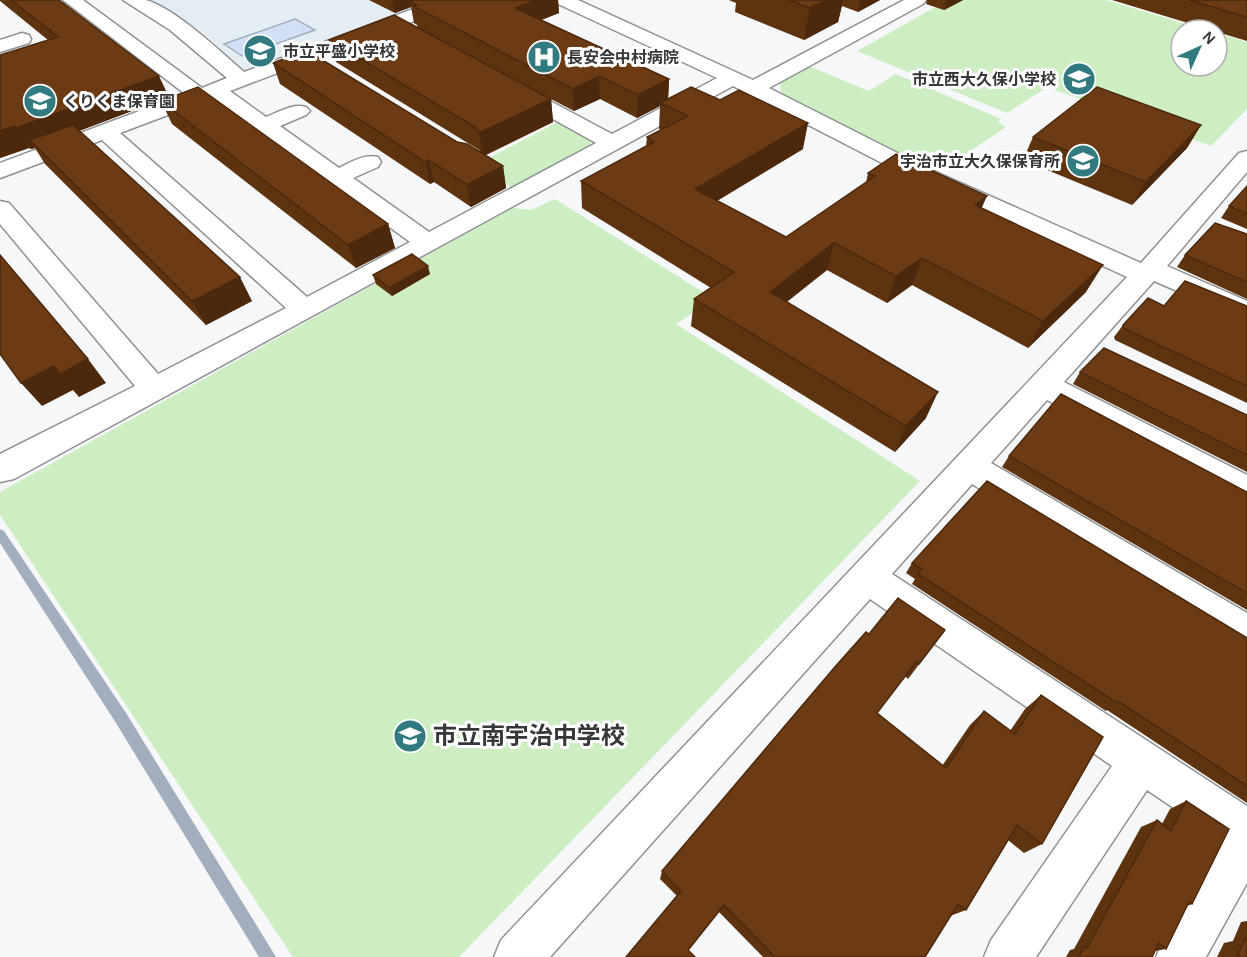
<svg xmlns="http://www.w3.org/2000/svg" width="1247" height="957" viewBox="0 0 1247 957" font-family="Karla,'Noto Sans JP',sans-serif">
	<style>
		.built { fill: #e4ecf4 }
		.green { fill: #cdedc3 }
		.water { fill: #d1e0f7; stroke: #a2adbe; stroke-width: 1.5 }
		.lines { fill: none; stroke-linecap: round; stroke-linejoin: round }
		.stream { fill: #a2adbe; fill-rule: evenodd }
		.minor-casing { stroke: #8f9193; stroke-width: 3 }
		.minor { fill: #fff; fill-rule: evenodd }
		.wall { fill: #5e3310 }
		.shaded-wall { fill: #4c290d }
		.building { fill: #6d3b13; stroke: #4c290d; stroke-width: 1.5 }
		.labels { text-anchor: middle; stroke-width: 6; stroke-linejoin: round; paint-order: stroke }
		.far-poi-label { font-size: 16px; font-weight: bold; fill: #363738; stroke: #fff; text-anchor: start }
		.near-poi-label { font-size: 24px; font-weight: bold; fill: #363738; stroke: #fff; text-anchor: start }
	</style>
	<rect width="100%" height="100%" fill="#f5f7f9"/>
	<path class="built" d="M149,0H433L245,70L201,31Z"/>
	<path class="green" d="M948,0H1106L1206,30H1181V66H1217V33L1247,42V109L1211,146L1047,87L1007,113L857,51Z
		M809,66L869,91L896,74L1001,119L998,122L1006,127L939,172L781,94L780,82Z
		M560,121L591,137L590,148L513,188L475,165Z
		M555,199L714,299L676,324L920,481L459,957H293L0,515V492L512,208L531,210Z"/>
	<path class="water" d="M295,19L315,30L242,56L224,44Z"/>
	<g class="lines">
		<path class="stream" d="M0,529L4,531L126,713L276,957H259L116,723L0,543Z"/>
		<defs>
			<path id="minor" d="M63,0H83L202,88L227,78L170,30L123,0C130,0 140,0 146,0C176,9 220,51 244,72L437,0H462L459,4L230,91L266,117C279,112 293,103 306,107L310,111L306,115L280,126L339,168C351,162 364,154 378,157L381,162L378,167L353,178L429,232L596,143L506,93L503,89L506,85H520L612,134L717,78L558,4L555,0H578L753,80L904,0H926L923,4L769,88L929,169L1141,263L1239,153L1247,151V172L1167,266L1247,301V321L1154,281L1064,382L1247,475V505L1235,501L1047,400L991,463L1247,613V650L1234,645L972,484L892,574L1247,806V883L1206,957H1156L1163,940L1221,840L1147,790L1036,957H984L991,940L1112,766L870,599L550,957H494L501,940L1127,277L913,179L733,86L14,479L0,482V454L135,386L0,224V201L9,203L158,374L286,308L102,140L0,178V163L185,94ZM213,98L410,242L307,297L120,133Z
				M22,33L29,35L31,39L29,43L0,52V40Z"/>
		</defs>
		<use href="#minor" class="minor-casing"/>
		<use href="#minor" class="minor"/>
	</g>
	<path class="wall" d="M0,0H59L169,97L79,131L252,301L206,325L45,164L35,148L31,149L29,148L0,158L48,40L0,1Z
		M369,0H558L559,13L541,20L669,79L668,99L803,149L717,201L786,237L866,183L868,173L982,208L1086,292L1028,348L912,285L887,303L827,270L787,302L926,418L895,452L691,326L694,299L711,288L582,208L581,181L646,146L647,137L661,130L659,129L660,106L637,118L600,99L574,111L551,99L553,122L486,155L503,166L506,188L471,207L434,182L430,184L280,84L273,63L480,152L479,150L336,62L329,40L418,28L417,25L414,23L411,7L395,13Z
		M729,0H880L858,12L842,6L838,22L804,40L735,12L736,3Z
		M927,0H963L944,10L926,4Z
		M1112,0H1247V41L1217,32V30H1211Z
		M161,101L388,224L395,248L356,268L172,124Z
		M1201,125L1187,148L1132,205L1023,160L1033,137Z
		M1247,186V229L1221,218L1229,206Z
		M1247,234V299L1177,267L1185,255Z
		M430,274L392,296L376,284L373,275Z
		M1164,306H1247V403L1115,340L1114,337L1123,325Z
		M1080,372L1247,415V472L1073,384Z
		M1009,456L1247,492V610L1002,467Z
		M912,563L1247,638V803L1107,710L1106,711L912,584L915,579L906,573Z
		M945,630L908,679L905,676L877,713L942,766L970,725L984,711L1010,731L1025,709L1041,695L1042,844L1024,853L1008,840L966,910L950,916L925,957H763L719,912L626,957L677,896L660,879L662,871L869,634Z
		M1186,801L1192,904L1187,906L1166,949L1155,951L1152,957H1066L1070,950L1074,949L1141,827L1157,820L1162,824L1170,809Z
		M1247,921V957H1217L1224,943L1233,941L1241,922Z"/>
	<path class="shaded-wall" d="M392,0H431L410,2L411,7L395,13Z
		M536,0H558L559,13L518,29L515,8Z
		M826,0H843L838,22L804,40L810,8Z
		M860,0H880L858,12Z
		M947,0H963L944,10Z
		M159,76L169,97L36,147L30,140L35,148L31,149L16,128Z
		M599,76L600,99L574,111L573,89Z
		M669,79L668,102L660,103V106L637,118L638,95Z
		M551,99L553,122L483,156L479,133Z
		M808,123L803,149L693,215L695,189Z
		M1201,125L1187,148L1132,205L1146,182Z
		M15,126L29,148L0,158V131Z
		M429,160L434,182L430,184L425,162Z
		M503,166L506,188L471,207L467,185Z
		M987,196L975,223V205Z
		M388,224L395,248L356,268L348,245Z
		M834,243L827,270L765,318L770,292Z
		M922,258L912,285L887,303L896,276Z
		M1103,265L1086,292L1028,348L1043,321Z
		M428,266L430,274L392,296L389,288Z
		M240,277L252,301L206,325L192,301Z
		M88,359L106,383L79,397L73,390L42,406L21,383L54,366Z
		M938,392L926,418L895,452L906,426Z
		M724,905L719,912L685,955L688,950Z"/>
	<path class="building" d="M11,0H59L159,76L16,128L15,126L0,131V55L58,37Z
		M415,0H536L515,8L669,79L638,95L599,76L573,89L413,6L417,5L410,2Z
		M789,0H826L810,8Z
		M1189,0H1247V17Z
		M394,15L551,99L479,133L475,127L329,40Z
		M306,50L457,142L467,144L503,166L467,185L429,160L425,162L273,63Z
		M198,87L388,224L348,245L161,101Z
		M691,87L720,100L739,90L808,123L695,189L786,237L875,176L868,173L896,154L987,196L975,205L1103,265L1043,321L922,258L896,276L834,243L770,292L938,392L906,426L694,299L734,272L581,181L654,142L647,137L688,116L660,103Z
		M1097,87L1201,125L1146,182L1033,137Z
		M73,125L240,277L192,301L30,140Z
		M1247,186V214L1229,206Z
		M1215,223L1247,234V282L1185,255Z
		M412,254L428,266L389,288L373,275Z
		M0,255L88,359L60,374L54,366L21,383L0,354Z
		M1185,281L1247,306V386L1123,328V325L1148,298L1164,306Z
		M1104,348L1247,415V455L1080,372Z
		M1061,394L1247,492V593L1009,456Z
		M987,481L1247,638V786L1118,701L1117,703L918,574L922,569L912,563Z
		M898,598L945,630L919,664L916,662L877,713L946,768L984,711L1015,734L1041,695L1103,737L1042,844L1017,825L966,910L958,904L925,957H775L724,905L688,950L695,957H626L681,891L662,871L834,668L866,632L869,634Z
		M1186,801L1229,829L1192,904L1189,902L1166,949L1159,943L1152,957H1079L1085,946L1087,948L1157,820L1171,831Z
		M1245,939L1247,941V957H1237Z"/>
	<defs>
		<symbol id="school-disc" viewBox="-11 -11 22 22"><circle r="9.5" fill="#317a80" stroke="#fff"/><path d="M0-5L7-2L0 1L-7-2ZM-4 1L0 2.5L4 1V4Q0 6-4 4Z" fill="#fff"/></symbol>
		<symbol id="hospital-disc" viewBox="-11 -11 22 22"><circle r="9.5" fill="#317a80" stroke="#fff"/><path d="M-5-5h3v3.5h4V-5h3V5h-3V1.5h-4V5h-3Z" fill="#fff"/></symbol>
	</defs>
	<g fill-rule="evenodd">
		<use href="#school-disc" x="241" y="32" width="38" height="38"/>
		<use href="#hospital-disc" x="525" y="38" width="38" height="38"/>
		<use href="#school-disc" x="1060" y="60" width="38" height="38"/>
		<use href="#school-disc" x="21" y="82" width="38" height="38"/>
		<use href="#school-disc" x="1064" y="142" width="38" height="38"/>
		<use href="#school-disc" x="391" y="717" width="38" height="38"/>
	</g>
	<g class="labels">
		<g class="far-poi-label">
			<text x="283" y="57">市立平盛小学校</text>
			<text x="567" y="63">長安会中村病院</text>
			<text x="1056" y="85" text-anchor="end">市立西大久保小学校</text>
			<text x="63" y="107">くりくま保育園</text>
			<text x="1060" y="167" text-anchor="end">宇治市立大久保保育所</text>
		</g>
		<g class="near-poi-label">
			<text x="433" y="744">市立南宇治中学校</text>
		</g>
	</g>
	<g transform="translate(1199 48) rotate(45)"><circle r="28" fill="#ffffff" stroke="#afafaf" stroke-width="1.5"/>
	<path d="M0-4.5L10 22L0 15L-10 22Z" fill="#317a80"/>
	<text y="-9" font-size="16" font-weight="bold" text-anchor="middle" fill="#363738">N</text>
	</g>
</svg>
